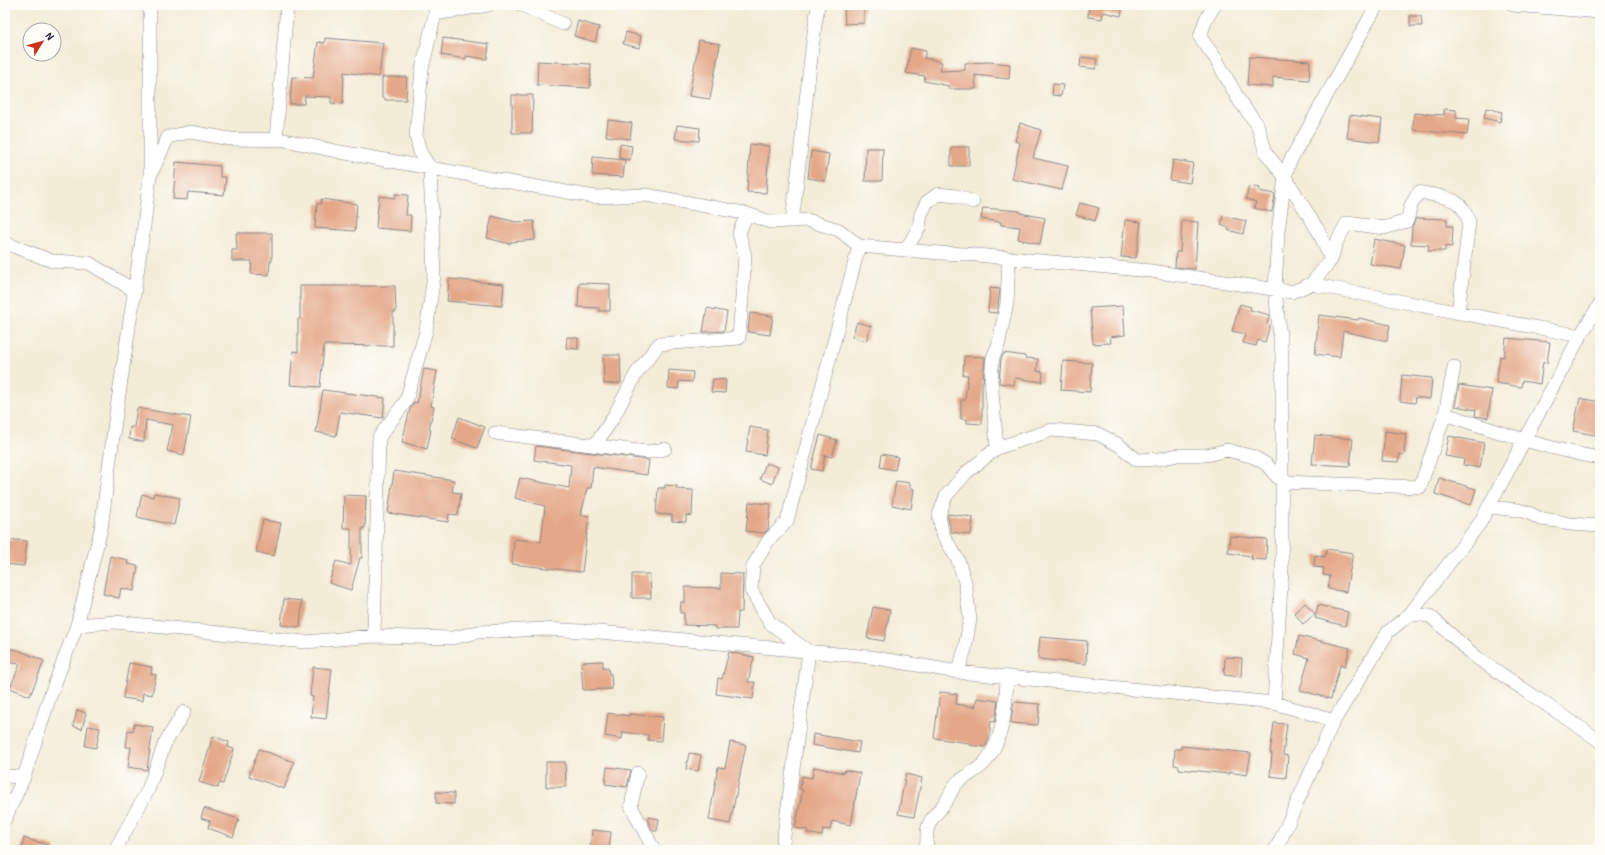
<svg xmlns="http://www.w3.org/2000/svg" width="1605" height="855" viewBox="0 0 1605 855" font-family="'Patrick Hand',sans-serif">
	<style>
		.building { fill: #e4a889 }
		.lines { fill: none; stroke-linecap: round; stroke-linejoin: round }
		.minor-casing { stroke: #8a8789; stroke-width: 14 }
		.minor { stroke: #fff; stroke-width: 13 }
	</style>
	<rect width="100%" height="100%" fill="#fdfcf7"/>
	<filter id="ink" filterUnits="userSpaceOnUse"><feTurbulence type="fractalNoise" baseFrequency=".025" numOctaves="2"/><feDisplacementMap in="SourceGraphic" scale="8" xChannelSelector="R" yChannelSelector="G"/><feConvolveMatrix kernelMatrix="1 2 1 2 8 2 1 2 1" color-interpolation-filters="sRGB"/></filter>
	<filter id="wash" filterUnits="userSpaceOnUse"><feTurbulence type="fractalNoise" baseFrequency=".012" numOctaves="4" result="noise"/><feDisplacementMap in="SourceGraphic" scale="16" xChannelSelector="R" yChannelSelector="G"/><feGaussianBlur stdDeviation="0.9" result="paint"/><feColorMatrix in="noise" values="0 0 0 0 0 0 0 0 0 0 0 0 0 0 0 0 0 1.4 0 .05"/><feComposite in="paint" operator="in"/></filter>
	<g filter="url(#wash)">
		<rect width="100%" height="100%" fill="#f3ecd7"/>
		<g id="blocks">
			<path class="building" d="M844,5H864V23L845,24Z
				M1089,5H1123L1121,16L1103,12L1102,19L1088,17Z
				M1410,16H1421L1422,26H1410Z
				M578,21L599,27L595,42L574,36Z
				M626,32L641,36L639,48L623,44Z
				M325,38L383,43L379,77L344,72L343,104L331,103V97L305,96L304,104H290L292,77L313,78L318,42L325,43Z
				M443,38L489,44L487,59L466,56V59L441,55Z
				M699,40L720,44L710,99L689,96Z
				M911,48L926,51L924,58L942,62L940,71L965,70V63L989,62L1010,64L1009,79L975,75L976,89H949V86L924,81L925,76L906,73Z
				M1081,57L1097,59L1096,69L1080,67Z
				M1249,57L1310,61L1309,80L1273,77V87L1247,85Z
				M538,61L591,64L590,88L537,85Z
				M382,77H407L406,100H385V98H382Z
				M1053,84L1063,85L1061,96L1052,95Z
				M512,95H533L532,133H512Z
				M1486,108L1502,112L1500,122L1484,118Z
				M1444,109L1456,110V118L1469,119L1467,135L1413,130L1414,113L1444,115Z
				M1350,115L1382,119L1379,142L1347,138Z
				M608,120L632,123L630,139L606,136Z
				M1020,123L1041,130L1033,158L1068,166L1062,190L1012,179L1020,143L1015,141Z
				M677,125L700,128L699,141L675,139Z
				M620,144L632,146L630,160L619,158Z
				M750,144L769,146L766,193L747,192Z
				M951,147H969V166H951Z
				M866,148H883L882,181H865Z
				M811,151L829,154L825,181L808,178Z
				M593,157L625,160L623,177L592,175Z
				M1173,160L1193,163L1190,183L1170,180Z
				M176,162L220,166V177H226L224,195L188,192L187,200L173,199Z
				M1249,186L1260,188L1259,191L1275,194L1272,212L1254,208L1256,202L1246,199Z
				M395,194L408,195L406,215H411L410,231L376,228L379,196L395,198Z
				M321,199L357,204L355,231L315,228L317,204H321Z
				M1080,203L1099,208L1095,221L1076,215Z
				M983,208L1020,211V213L1045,218L1040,244L1018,239L1020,227L1001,225V222L981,219Z
				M492,216L516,222L534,221L535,240L511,242L510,244L487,238Z
				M1223,216L1246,221L1243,234L1228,230L1229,228L1221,225Z
				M1416,218L1447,219V226H1453L1452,247L1445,246V251H1428L1429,245L1411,244L1412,227Z
				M1125,220L1141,222L1136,258L1121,257Z
				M1182,221L1198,222L1195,269L1175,267L1176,252H1180Z
				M236,233H272V261H270L269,275L251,274L252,261H232V250H237Z
				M1374,239L1405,245L1401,269L1370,264Z
				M449,279L504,284L502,306L447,301Z
				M579,283L610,284V311H599V308L578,307Z
				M300,286H395L396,312H393V346L324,345L320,387L290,385L293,351L298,352V319H300Z
				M990,288L1000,289L997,313L988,312Z
				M1240,304L1251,307L1250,310L1270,315L1267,324L1270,325L1265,342L1258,340L1256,346L1243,343L1245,334L1232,331Z
				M1123,306L1125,335L1110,337L1111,343L1093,344L1090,308Z
				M707,308L727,312L724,331L703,332Z
				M750,313L773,316L770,335L748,332Z
				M1319,315L1358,320L1359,318L1390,325L1387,341L1343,331L1340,357L1315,354Z
				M857,322L871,326L866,341L852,337Z
				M567,337L578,338V349L566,348Z
				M1506,338L1550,342L1547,363L1543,362L1540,384L1522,381L1521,387L1496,383L1500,356L1504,357Z
				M1004,353L1025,356V358L1038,359L1037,371L1043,372L1042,382L1015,378L1014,385L999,383L1001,359Z
				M603,355H620L621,383L604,384Z
				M964,356L985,357L983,382H982V424L967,423V419H961V400H965L968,375H963Z
				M1063,361L1092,363L1090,392L1061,390Z
				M424,369L437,371L431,406L434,407L429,429L431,430L427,449L402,442L410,409L414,402L417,403Z
				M669,370L693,372L692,382L679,381L678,389L668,388Z
				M1402,375L1432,378L1430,399L1416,397L1415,403L1400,401Z
				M713,379L726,380L725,393L711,392Z
				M1459,385L1492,390L1488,418L1475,416L1476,410L1455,406Z
				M323,390L385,398L383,418L340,412L336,436L316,432Z
				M1580,398L1600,402V436L1573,431Z
				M137,408L191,417L184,455L167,451L173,425L146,420L144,442L129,439L130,427H134Z
				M459,417L485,427L477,448L452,439Z
				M750,427L768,430L765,455L746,452Z
				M1385,431L1406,434L1404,455L1400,454L1398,462L1382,461Z
				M820,435L837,440L832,457L825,455L822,471L811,469Z
				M1315,435L1353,439L1350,466L1312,464Z
				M1449,436L1484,443L1480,468L1463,465L1464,459L1445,456Z
				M536,446L649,460L647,475L593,467L591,488H587L581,515L589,516L582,572L512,564L514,539L541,542L545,506L515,498L520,478L569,488L571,465L534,460Z
				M882,454L898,457L895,470L880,467Z
				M766,463L778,467L772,484L760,479Z
				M394,471L454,480L452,492L461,493L458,515L449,514L448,522L388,513Z
				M1439,478L1476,489L1471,505L1435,494Z
				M896,481L910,483V488L914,489L911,509L892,505Z
				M665,485L677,486V489L693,490L692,516L686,515V522L672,521V515L656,514L658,488H665Z
				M154,493L180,498L174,525L137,517L142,494L153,497Z
				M344,495L366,496L365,528H362V558H360L351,590L329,583L336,561L351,565V528H343Z
				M749,502L771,504L768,530L764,533L746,531Z
				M948,514L973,517L971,535L951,532L948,518Z
				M263,520L281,523L274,556L256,552Z
				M1230,536L1267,539L1266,560L1251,559L1252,556L1228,553Z
				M5,539L27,541L24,566L5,564Z
				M1327,549L1353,553L1346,592L1328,589L1330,576L1323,575L1324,568L1314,567L1315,555L1325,557Z
				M110,556L128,560L127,564L138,566L134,591L121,588L119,598L103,594Z
				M721,573L743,574L742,612H738L737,629H715V626L684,625V613H680L681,602H685V587L721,588Z
				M632,574H650L651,598H632Z
				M284,599L302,601L300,627L281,625Z
				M1305,603L1315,614L1303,624L1294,613Z
				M1318,605L1348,612L1345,626L1315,618Z
				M873,607L890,610L884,641L867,638Z
				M1299,636L1350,648L1345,667L1340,665L1331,699L1300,690L1309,658L1295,654Z
				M1040,637L1087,641L1086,664L1038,659Z
				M5,648L18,650L44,661L30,696L10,688L20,664L5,662Z
				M729,652L754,657L748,682H755L753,699L716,694L718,678L722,679Z
				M1225,657L1242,658L1241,677L1224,675Z
				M603,661V668H608L609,674H611L612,689L583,690L581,662Z
				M129,663L152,667L151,674L156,675L152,695L143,693L142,701L123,698Z
				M313,667L332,669L326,719L311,717L313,697L310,696Z
				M940,692L957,694L956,704L975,707L977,698L998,701L995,722L991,721L988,741L985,747L969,745V743L934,738Z
				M1014,702L1040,704L1038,725L1011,723Z
				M77,710L86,713L82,729L73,726Z
				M608,713L629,716V714L663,717L661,741L648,740V735L623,732L622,739L605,736Z
				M1274,723L1287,724L1283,755L1288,756L1286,778L1270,776L1272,753H1270Z
				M134,724L153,727L147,770L128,767L131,747H126L128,730L133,731Z
				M88,726L100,728L96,748L85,746Z
				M813,734L860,742L858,753L812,745Z
				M213,736L229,742L228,747L234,749L223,784L219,783L218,788L199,782Z
				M730,742L746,745L730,824L709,820L718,767L725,768Z
				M1181,746L1251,753L1247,775L1229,772V774L1179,769V766L1174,765L1175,749H1181Z
				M259,749L294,762L284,789L249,776Z
				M689,753L701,755L698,771L686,769Z
				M546,762H565L566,787H546Z
				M607,767L631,770L627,787L605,784Z
				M814,767L844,773L845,770L860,773L851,825L832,821L830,830L823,829L822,836L807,833L808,830L795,828L803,790L800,789L802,776L812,778Z
				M906,774L922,778L914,817L898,814Z
				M436,792L454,793V804L436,803Z
				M204,808L239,819L233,837L208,828L210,821L201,818Z
				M648,817L659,819L657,831H653L648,821Z
				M592,830L611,832L609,850H590Z
				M24,838L54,847V850H21Z"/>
		</g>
	</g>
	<g filter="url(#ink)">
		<use href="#blocks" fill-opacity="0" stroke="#8a8789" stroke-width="1"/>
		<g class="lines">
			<defs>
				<path id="minor" d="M522,5L563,24
					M1215,5L1206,19L1200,37L1216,59L1240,102L1257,124L1266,153L1285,177L1319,232L1331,260
					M1513,5L1600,12
					M435,14L488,5
					M276,139L287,5
					M150,173V5
					M792,221C802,149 807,77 818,5
					M5,243L52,261L89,263L135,291
					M906,249L919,228L921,214L927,202L938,194L956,196L973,202
					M1311,284L1331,260L1336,243L1347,223L1384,228L1407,221L1411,205L1419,192C1442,197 1463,196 1469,222L1458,313
					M1445,414L1454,367
					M495,433L647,452L665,449
					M595,445L613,418L636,374L659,344L739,338L745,256L739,233L747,214
					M997,448L991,380L992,368L993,357L998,346L1007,303L1009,259
					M1489,507L1518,510L1529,513L1541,519L1557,521L1569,524L1600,526
					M1410,614L1480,523L1580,336L1600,304
					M77,625L115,622L305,642L374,636L453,638L478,632L545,629L599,632L870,657L958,672L1274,703L1323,717L1333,722L1388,632L1410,614L1430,616L1476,657L1600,741
					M374,636L379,437L406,401L426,331L434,275L430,168L420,152L416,136L422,69L435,14V5
					M958,672L965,649L970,619L965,582L958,560L942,533L939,515L946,496L966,473L997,448L1052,430L1098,434L1119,445L1137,460L1159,459L1178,455H1207L1227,450L1254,457L1266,464L1282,482L1420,487L1445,414C1496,431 1546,449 1600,458
					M1274,703L1282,569V355L1275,290L1278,232L1285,177L1290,161L1377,5
					M638,773L631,806L654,850
					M5,776L24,777
					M5,819L24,777L49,699L77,625L101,529L115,421L144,226L150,176L168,137L190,132L230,139L285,140L340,152L595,197L646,195L744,213L771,222L807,220L839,230L859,246L940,253L965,254L1151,271L1292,292L1311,284L1580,336
					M115,850L148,790L165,743L184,712
					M782,850L809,652L770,623L751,590L753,566L768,541L787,521L859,246
					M926,850C927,844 927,838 927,832C928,819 940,811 946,801C951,794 952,787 959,781C968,775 979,770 986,761C1004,738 1006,706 1007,677
					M1275,850L1280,841L1333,722"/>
			</defs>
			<use href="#minor" class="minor-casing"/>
			<use href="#minor" class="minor"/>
		</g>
	</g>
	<rect width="1605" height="855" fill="none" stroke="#fdfcf7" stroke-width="20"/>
	<g transform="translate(42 42) rotate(53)"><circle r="19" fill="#fdfcf7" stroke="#a5a5ac"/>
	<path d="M0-3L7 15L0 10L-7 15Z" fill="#c8321e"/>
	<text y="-6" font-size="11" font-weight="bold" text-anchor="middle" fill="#22223b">N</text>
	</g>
</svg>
